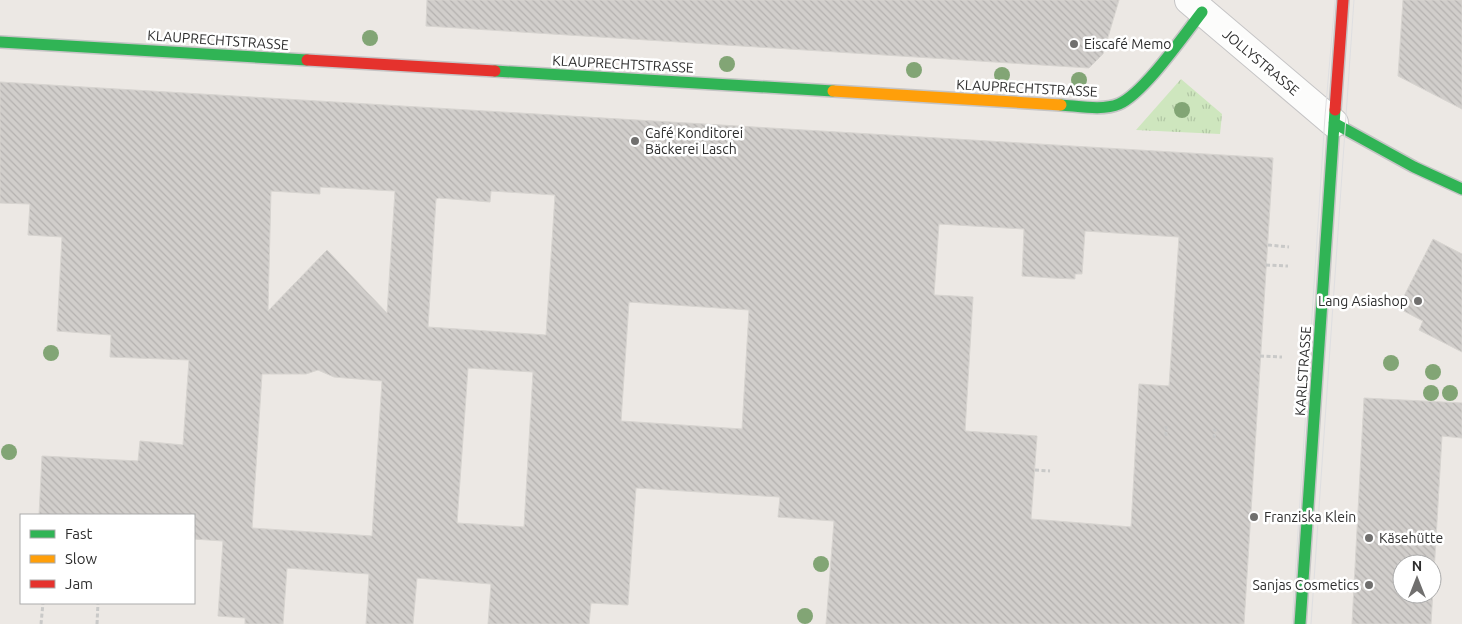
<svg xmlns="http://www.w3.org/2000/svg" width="1462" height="624" viewBox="0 0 1462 624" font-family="Ubuntu,sans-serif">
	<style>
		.grass { fill: url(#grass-tufts) }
		.building { fill: url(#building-back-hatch); stroke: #d7d4d0; fill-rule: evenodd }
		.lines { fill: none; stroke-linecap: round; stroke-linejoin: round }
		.street-casing { stroke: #c5c4c5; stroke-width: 30 }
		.fast-casing { stroke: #c5c4c5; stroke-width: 14 }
		.slow-casing { stroke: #c5c4c5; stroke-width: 14 }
		.jam-casing { stroke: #c5c4c5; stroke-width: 14 }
		.path { stroke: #c9c9c8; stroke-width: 3; stroke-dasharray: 4 2.5; stroke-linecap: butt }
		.street { stroke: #fcfcfb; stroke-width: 28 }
		.fast { stroke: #30b455; stroke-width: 11 }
		.slow { stroke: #ff9f0a; stroke-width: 11 }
		.jam { stroke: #e5322d; stroke-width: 11 }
		.tram { stroke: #dfdfe1; stroke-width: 1 }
		.tree { fill: #82a575 }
		.poi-dot { fill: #706f6e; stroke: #fff; stroke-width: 2 }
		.labels { text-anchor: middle; stroke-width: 5; stroke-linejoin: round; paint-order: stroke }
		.street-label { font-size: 14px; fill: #2e2e2e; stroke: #fff }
		.poi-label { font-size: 14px; fill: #2e2e2e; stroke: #fff; text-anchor: start }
	</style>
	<defs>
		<pattern id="grass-tufts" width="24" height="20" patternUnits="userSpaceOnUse" patternTransform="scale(1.25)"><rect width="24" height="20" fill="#cee6be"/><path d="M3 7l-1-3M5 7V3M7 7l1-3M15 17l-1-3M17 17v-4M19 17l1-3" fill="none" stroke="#b1c6a4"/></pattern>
		<pattern id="building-back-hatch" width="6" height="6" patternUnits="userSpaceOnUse" patternTransform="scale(1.25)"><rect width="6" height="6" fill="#d1cecb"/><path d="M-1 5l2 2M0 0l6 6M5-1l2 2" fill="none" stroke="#b4b1af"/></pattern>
	</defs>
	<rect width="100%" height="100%" fill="#ece8e4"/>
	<path class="grass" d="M1181,79L1222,114L1220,134L1136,130Z"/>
	<path class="building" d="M427,0H1119L1103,54L1089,68L426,26Z
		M1403,0H1462V109L1398,76Z
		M0,82L1273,158L1244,624H826L834,521L778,517L780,497L636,488L628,605L591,603L589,624H488L491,584L417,578L413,624H366L369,574L287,568L283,624H245V618L218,616L223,541L194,539V515H39L42,456L138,461L140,441L183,445L189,360L110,357L111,335L57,331L62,237L28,235L30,204L0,203ZM320,187L395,191L387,313L327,250L268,311L271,191L320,194ZM491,191L555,195L546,335L428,327L436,199L439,198L490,202ZM939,224L1024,229L1022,276L1053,278L1075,279V274H1082L1085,231L1179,237L1169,386L1139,384L1131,527L1031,519L1037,436L965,431L973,297L934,295ZM629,302L749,310L742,429L621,421ZM468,368L533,372L524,527L457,523ZM318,370L334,377L382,381L372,536L252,528L262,374H306Z
		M1433,239L1462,254V352L1419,330L1423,321L1398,308Z
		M1364,398L1462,403V438L1442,436L1431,624H1352ZM1402,564H1432V594H1402Z"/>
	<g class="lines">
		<defs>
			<path id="street" d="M1189,0L1334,123"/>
			<path id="fast" d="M0,42L307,60
				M495,71L833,91
				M1061,105C1078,106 1103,111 1119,104C1144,93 1184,35 1202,12
				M1334,123L1414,167L1462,189
				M1300,624L1335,110"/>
			<path id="slow" d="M833,91L1061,105"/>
			<path id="jam" d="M307,60L495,71
				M1335,110L1343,0"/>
		</defs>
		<use href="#street" class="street-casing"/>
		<use href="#fast" class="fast-casing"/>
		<use href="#slow" class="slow-casing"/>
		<use href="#jam" class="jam-casing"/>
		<path class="path" d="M1268,245L1289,247
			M1266,265L1288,266
			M1260,356L1282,357
			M1166,436V426
			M1214,438L1215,429
			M1035,470L1050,471
			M41,624L43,603
			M97,624L98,603"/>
		<use href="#street" class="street"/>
		<use href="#fast" class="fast"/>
		<use href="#slow" class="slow"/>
		<use href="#jam" class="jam"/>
		<path class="tram" d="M1292,624L1325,116L1335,0
			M1311,624L1354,0"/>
	</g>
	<g class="tree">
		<circle cx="370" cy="38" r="8"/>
		<circle cx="727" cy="64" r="8"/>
		<circle cx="914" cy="70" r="8"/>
		<circle cx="1002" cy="75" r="8"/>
		<circle cx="1079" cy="80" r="8"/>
		<circle cx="1182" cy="110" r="8"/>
		<circle cx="51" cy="353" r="8"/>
		<circle cx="1391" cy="363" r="8"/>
		<circle cx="1433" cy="372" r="8"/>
		<circle cx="1431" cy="393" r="8"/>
		<circle cx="1450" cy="393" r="8"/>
		<circle cx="9" cy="452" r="8"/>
		<circle cx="821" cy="564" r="8"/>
		<circle cx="805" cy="616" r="8"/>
	</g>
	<g class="poi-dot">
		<circle cx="1074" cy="44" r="5"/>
		<circle cx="635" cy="141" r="5"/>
		<circle cx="1418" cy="301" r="5"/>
		<circle cx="1254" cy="517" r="5"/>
		<circle cx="1369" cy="538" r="5"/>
		<circle cx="1369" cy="585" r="5"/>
	</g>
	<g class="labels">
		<g class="street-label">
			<text transform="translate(218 40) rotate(4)" y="5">KLAUPRECHTSTRASSE</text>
			<text transform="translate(1261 62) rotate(40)" y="5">JOLLYSTRASSE</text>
			<text transform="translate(623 64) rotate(3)" y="5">KLAUPRECHTSTRASSE</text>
			<text transform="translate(1027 88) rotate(3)" y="5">KLAUPRECHTSTRASSE</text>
			<text transform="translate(1303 371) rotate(-86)" y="5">KARLSTRASSE</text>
		</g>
		<g class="poi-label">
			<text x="1084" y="49">Eiscafé Memo</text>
			<text x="645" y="138">Café Konditorei<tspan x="645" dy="16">Bäckerei Lasch</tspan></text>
			<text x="1408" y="306" text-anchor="end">Lang Asiashop</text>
			<text x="1264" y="522">Franziska Klein</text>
			<text x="1379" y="543">Käsehütte</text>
			<text x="1359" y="590" text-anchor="end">Sanjas Cosmetics</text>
		</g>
	</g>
	<rect x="20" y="514" width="175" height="90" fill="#ffffff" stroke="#ababab"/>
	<rect x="30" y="530" width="25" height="8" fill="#30b455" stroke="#ababab"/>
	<text x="65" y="539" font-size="15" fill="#2e2e2e">Fast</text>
	<rect x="30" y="555" width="25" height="8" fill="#ff9f0a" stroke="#ababab"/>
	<text x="65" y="564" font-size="15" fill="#2e2e2e">Slow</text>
	<rect x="30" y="580" width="25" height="8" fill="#e5322d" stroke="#ababab"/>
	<text x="65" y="589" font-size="15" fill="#2e2e2e">Jam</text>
	<g transform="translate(1417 579)"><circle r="24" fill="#ffffff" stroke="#ababab"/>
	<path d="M0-4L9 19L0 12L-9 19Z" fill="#706f6e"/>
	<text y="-8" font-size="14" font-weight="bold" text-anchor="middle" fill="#2e2e2e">N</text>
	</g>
</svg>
